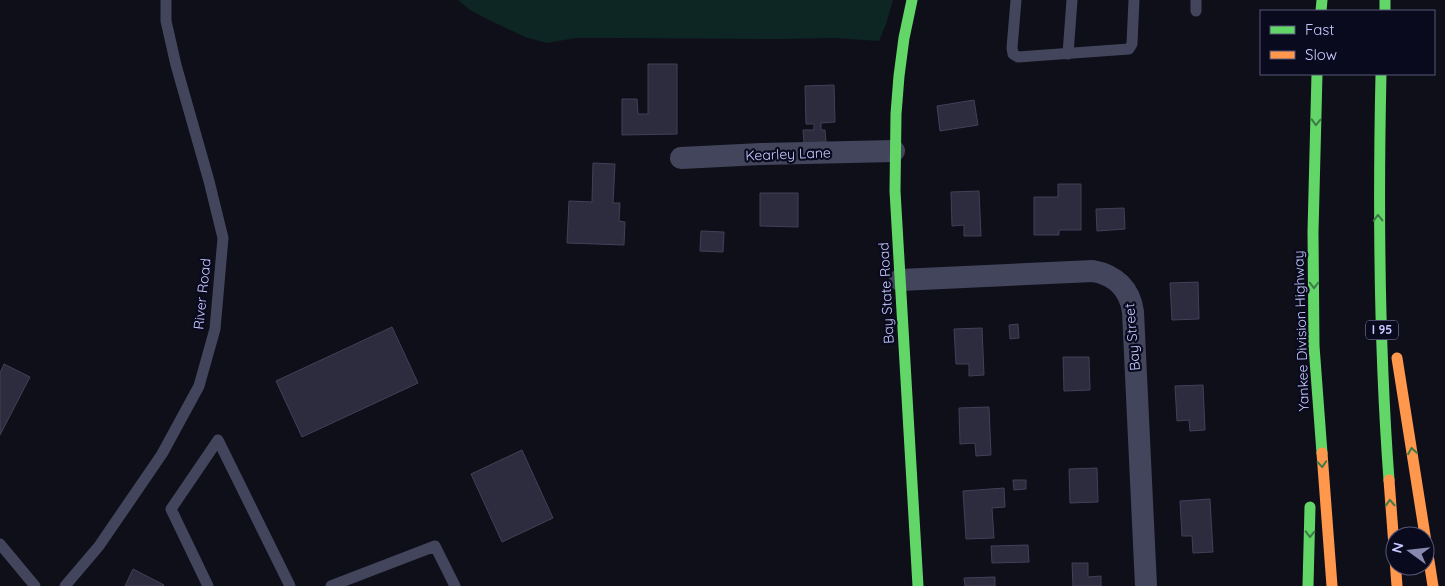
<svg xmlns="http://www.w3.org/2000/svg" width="1445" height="586" viewBox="0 0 1445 586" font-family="Quicksand,sans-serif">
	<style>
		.green { fill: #0d2523 }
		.building { fill: #2c2c3e; stroke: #414059 }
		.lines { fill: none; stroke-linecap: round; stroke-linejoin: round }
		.lane { stroke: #42455c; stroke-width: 11 }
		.street { stroke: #42455c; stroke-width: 22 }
		.fast { stroke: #63d668; stroke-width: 11 }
		.slow { stroke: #ff974d; stroke-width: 11 }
		.oneway { stroke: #3b7a47 }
		.labels { text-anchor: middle; stroke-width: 4.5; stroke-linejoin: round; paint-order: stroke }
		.shield { fill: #0a0a1f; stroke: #8f90bc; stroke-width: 1 }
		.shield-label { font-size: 12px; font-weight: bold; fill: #c8caff }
		.street-label { font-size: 14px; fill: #c8caff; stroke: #0a0a1f }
	</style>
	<rect width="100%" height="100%" fill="#0f0f1a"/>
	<path class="green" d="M458,0H893L886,24L879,41L834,38L781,39L617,38H576L547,43L525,37L489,20L470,10Z"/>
	<path class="building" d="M648,64H677V134L622,135V99H637L638,114H648Z
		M834,85L835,122L821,123V130H825L826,142L804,143L803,130H814V124H806L805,86Z
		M974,100L978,125L940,131L937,106Z
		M593,163L615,164L613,203H620L619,221L625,222L624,245L567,243L569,201L592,202Z
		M1058,184H1081V230H1059V235H1034V197H1058Z
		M979,191L981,236H964V225L952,226L951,192Z
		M760,193H798V227L760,226Z
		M1124,208L1125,229L1097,231L1096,209Z
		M701,231L724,232L723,252L700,251Z
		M1198,282L1199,319L1172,320L1170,283Z
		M1018,324L1019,338L1010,339L1009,325Z
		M392,327L418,383L302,437L276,381Z
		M982,328L984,375L969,376V364H956L954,329Z
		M1063,357H1089L1090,390L1064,391Z
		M4,364L30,377L0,435V373Z
		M1203,385L1205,430L1190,431L1189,420L1177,421L1175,386Z
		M989,407L991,455L976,456L975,443L960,444L959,408Z
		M522,450L553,518L502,542L471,474Z
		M1097,468L1098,502L1070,503L1069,469Z
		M1013,480H1026V489L1014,490Z
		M1004,488L1005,507L992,508L994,538L966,539L963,491Z
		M1210,499L1213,552L1193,553L1192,536H1182L1180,501Z
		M1028,545L1029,562L992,563L991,546Z
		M1072,563H1088V577L1101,576V586H1073Z
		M133,569L164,585L163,586H125Z
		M995,577V586H965L964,578Z"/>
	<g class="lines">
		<path class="lane" d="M1016,0L1012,48L1013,54L1018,57L1129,49L1132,44L1134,0
			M1196,11V0
			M1068,54L1072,0
			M0,544L35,586
			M65,586L99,546L162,454L199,386L215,329L223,238L209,181L176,65L166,21V0
			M208,586L171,509L218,440L290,586
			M331,586L435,546L455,586"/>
		<path class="street" d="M681,158L761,154L894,151
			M900,280L1093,271C1115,275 1130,289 1133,312L1146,586"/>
		<path class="fast" d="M912,0L904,38L899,76L896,114L895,191L918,586
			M1385,0V11
			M1321,11L1322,0
			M1317,74L1313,232L1314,346L1322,453
			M1381,74C1378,209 1379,345 1389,480
			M1308,586L1310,507"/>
		<path class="slow" d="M1397,358L1433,586
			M1322,453L1332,586
			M1389,480L1397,586"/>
	</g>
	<defs><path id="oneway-chevron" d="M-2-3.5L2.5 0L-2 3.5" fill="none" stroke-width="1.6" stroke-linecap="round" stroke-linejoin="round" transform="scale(1.25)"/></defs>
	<g class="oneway">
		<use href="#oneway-chevron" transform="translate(1316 122) rotate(92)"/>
		<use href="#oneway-chevron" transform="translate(1378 218) rotate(-91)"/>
		<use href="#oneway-chevron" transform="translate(1314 285) rotate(90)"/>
		<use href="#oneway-chevron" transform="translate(1412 451) rotate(-99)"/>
		<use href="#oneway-chevron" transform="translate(1322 464) rotate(86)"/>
		<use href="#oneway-chevron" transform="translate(1390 503) rotate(-93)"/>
		<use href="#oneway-chevron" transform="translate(1310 534) rotate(91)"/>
	</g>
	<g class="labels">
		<rect class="shield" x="1366" y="320.5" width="32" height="19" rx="4"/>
		<g class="shield-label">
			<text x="1382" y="334">I 95</text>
		</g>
		<g class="street-label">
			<text transform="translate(788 154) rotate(-2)" y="5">Kearley Lane</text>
			<text transform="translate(886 293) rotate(-93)" y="5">Bay State Road</text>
			<text transform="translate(202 294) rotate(-84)" y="5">River Road</text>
			<text transform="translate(1301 331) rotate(-92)" y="5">Yankee Division Highway</text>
			<text transform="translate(1132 337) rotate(-95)" y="5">Bay Street</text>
		</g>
	</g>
	<rect x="1260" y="10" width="175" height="65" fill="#0a0a1f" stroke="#565779"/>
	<rect x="1270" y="26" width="25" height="8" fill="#63d668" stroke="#565779"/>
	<text x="1305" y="35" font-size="15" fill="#c8caff">Fast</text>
	<rect x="1270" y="51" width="25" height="8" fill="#ff974d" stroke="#565779"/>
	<text x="1305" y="60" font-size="15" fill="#c8caff">Slow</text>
	<g transform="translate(1410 551) rotate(285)"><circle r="24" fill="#0a0a1f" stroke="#565779"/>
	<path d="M0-4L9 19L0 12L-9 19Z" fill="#8789af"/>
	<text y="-8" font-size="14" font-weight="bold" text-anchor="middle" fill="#c8caff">N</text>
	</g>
</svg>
